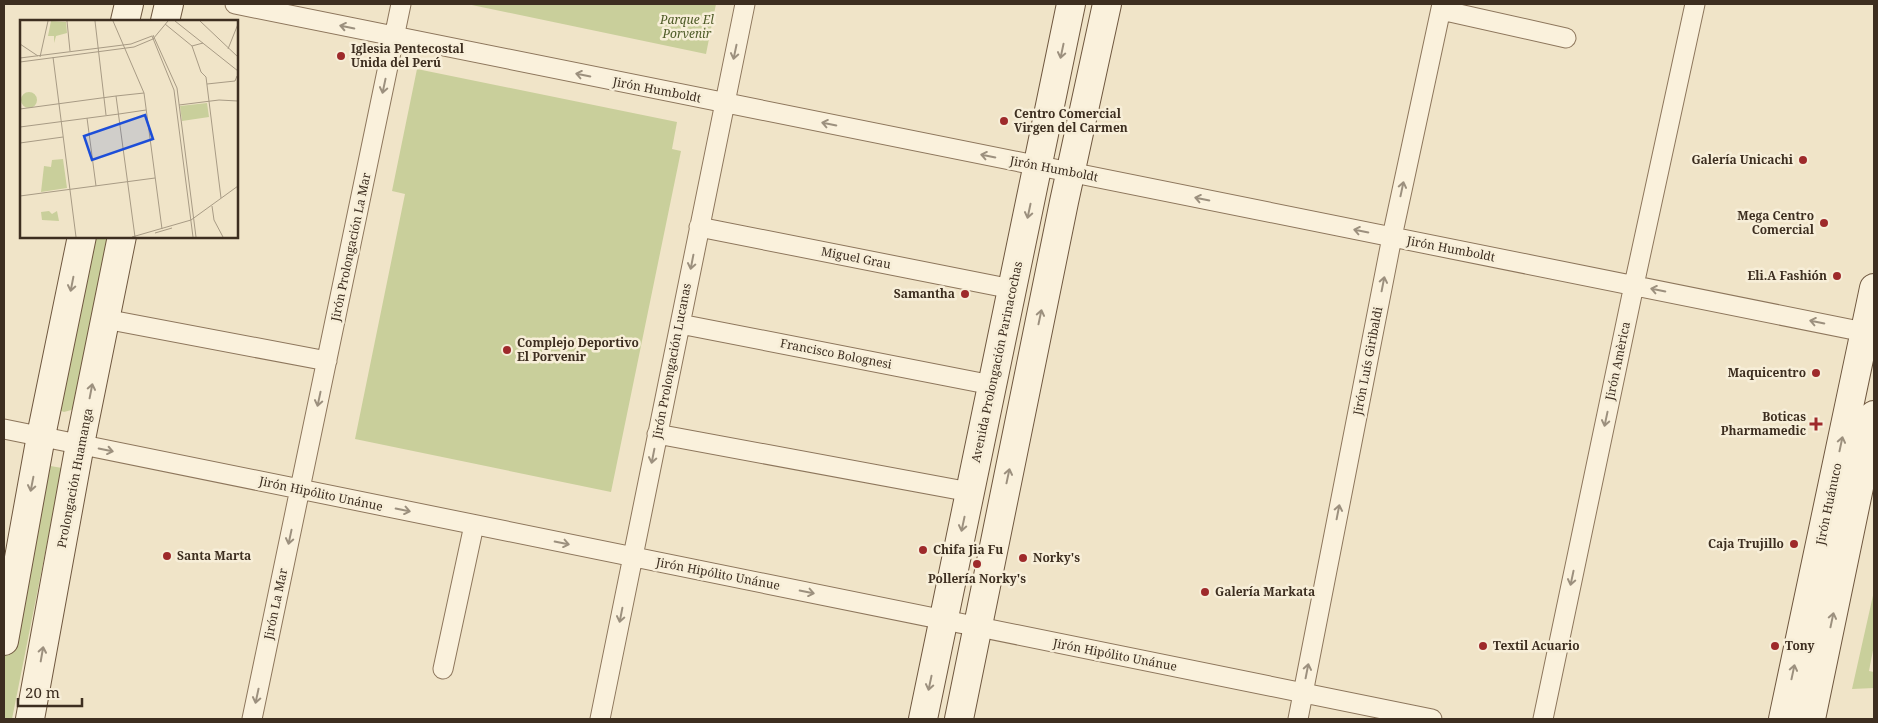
<svg xmlns="http://www.w3.org/2000/svg" width="1878" height="723" viewBox="0 0 1878 723" font-family="'Noto Serif',serif">
	<style>
		.green { fill: #c9cf9b }
		.lines { fill: none; stroke-linecap: round; stroke-linejoin: round }
		.street-casing { stroke: #8d765c; stroke-width: 21 }
		.secondary-casing { stroke: #6f573f; stroke-width: 30 }
		.street { stroke: #faf1dc; stroke-width: 19 }
		.secondary { stroke: #faf1dc; stroke-width: 28 }
		.oneway { stroke: #9c907e }
		.poi-dot { fill: #9e2a2b; stroke: #f7eed8; stroke-width: 2 }
		.labels { text-anchor: middle; stroke-width: 5; stroke-linejoin: round; paint-order: stroke }
		.park-label { font-size: 12px; font-style: italic; fill: #4d5a26; stroke: #f7eed8 }
		.poi-label { font-size: 12px; font-weight: bold; fill: #3d2e20; stroke: #f7eed8; text-anchor: start }
		.street-label { font-size: 12px; fill: #3d2e20; stroke: #f7eed8 }
		.inset-road { fill: none; stroke: #a89b85; stroke-width: 1 }
		.view { fill: #1d4ed8; fill-opacity: 0.15; stroke: #1d4ed8; stroke-width: 2.5 }
		.inset-edge { fill: none; stroke: #3d2e20; stroke-width: 2.5 }
	</style>
	<rect width="100%" height="100%" fill="#f0e4c8"/>
	<path class="green" d="M467,4H716L706,54Z
		M417,69L677,122L672,149L681,151L611,492L355,439L405,194L392,191Z
		M91,236H111L75,409L64,412L51,407Z
		M39,464L62,468L12,719H4V642Z
		M1874,591V645L1869,671L1874,672V688L1852,689Z"/>
	<g class="lines">
		<defs>
			<path id="street" d="M235,4L1874,334
				M1441,10L1566,38
				M699,227L1012,289
				M105,319L327,361
				M680,324L992,385
				M4,429L1432,719
				M657,434L970,492
				M443,669L474,525
				M252,719L401,4
				M600,719L745,4
				M1298,719L1392,237L1442,4
				M1543,719L1634,285L1695,4"/>
			<path id="secondary" d="M125,21L129,4
				M165,21L169,4
				M4,641L41,436L82,236
				M30,719L80,444L122,236
				M923,719L1071,4
				M959,719L1064,202L1107,4
				M1783,719L1874,288
				M1811,719L1874,415"/>
		</defs>
		<use href="#street" class="street-casing"/>
		<use href="#secondary" class="secondary-casing"/>
		<use href="#street" class="street"/>
		<use href="#secondary" class="secondary"/>
	</g>
	<defs><path id="oneway-shaft" d="M-6 0H5M1.5-3L5.5 0L1.5 3" fill="none" stroke-width="1.6" stroke-linecap="round" stroke-linejoin="round" transform="scale(1.25)"/></defs>
	<g class="oneway">
		<use href="#oneway-shaft" transform="translate(347 27) rotate(-168)"/>
		<use href="#oneway-shaft" transform="translate(1062 51) rotate(102)"/>
		<use href="#oneway-shaft" transform="translate(735 52) rotate(102)"/>
		<use href="#oneway-shaft" transform="translate(583 75) rotate(-169)"/>
		<use href="#oneway-shaft" transform="translate(384 86) rotate(102)"/>
		<use href="#oneway-shaft" transform="translate(829 124) rotate(-169)"/>
		<use href="#oneway-shaft" transform="translate(988 156) rotate(-169)"/>
		<use href="#oneway-shaft" transform="translate(1402 189) rotate(-78)"/>
		<use href="#oneway-shaft" transform="translate(1202 199) rotate(-169)"/>
		<use href="#oneway-shaft" transform="translate(1029 211) rotate(102)"/>
		<use href="#oneway-shaft" transform="translate(1361 231) rotate(-169)"/>
		<use href="#oneway-shaft" transform="translate(692 262) rotate(101)"/>
		<use href="#oneway-shaft" transform="translate(72 284) rotate(101)"/>
		<use href="#oneway-shaft" transform="translate(1383 284) rotate(-79)"/>
		<use href="#oneway-shaft" transform="translate(1658 290) rotate(-169)"/>
		<use href="#oneway-shaft" transform="translate(1040 317) rotate(-78)"/>
		<use href="#oneway-shaft" transform="translate(1817 322) rotate(-169)"/>
		<use href="#oneway-shaft" transform="translate(91 391) rotate(-79)"/>
		<use href="#oneway-shaft" transform="translate(319 399) rotate(102)"/>
		<use href="#oneway-shaft" transform="translate(1606 419) rotate(102)"/>
		<use href="#oneway-shaft" transform="translate(1841 444) rotate(-78)"/>
		<use href="#oneway-shaft" transform="translate(106 450) rotate(12)"/>
		<use href="#oneway-shaft" transform="translate(653 456) rotate(101)"/>
		<use href="#oneway-shaft" transform="translate(1008 476) rotate(-78)"/>
		<use href="#oneway-shaft" transform="translate(32 484) rotate(101)"/>
		<use href="#oneway-shaft" transform="translate(403 510) rotate(11)"/>
		<use href="#oneway-shaft" transform="translate(1338 512) rotate(-79)"/>
		<use href="#oneway-shaft" transform="translate(963 524) rotate(102)"/>
		<use href="#oneway-shaft" transform="translate(290 537) rotate(102)"/>
		<use href="#oneway-shaft" transform="translate(562 543) rotate(11)"/>
		<use href="#oneway-shaft" transform="translate(1572 578) rotate(102)"/>
		<use href="#oneway-shaft" transform="translate(807 592) rotate(11)"/>
		<use href="#oneway-shaft" transform="translate(621 615) rotate(101)"/>
		<use href="#oneway-shaft" transform="translate(1832 620) rotate(-78)"/>
		<use href="#oneway-shaft" transform="translate(42 654) rotate(-80)"/>
		<use href="#oneway-shaft" transform="translate(1307 671) rotate(-79)"/>
		<use href="#oneway-shaft" transform="translate(1793 672) rotate(-78)"/>
		<use href="#oneway-shaft" transform="translate(930 683) rotate(102)"/>
		<use href="#oneway-shaft" transform="translate(257 696) rotate(102)"/>
	</g>
	<g class="poi-dot">
		<circle cx="341" cy="56" r="5"/>
		<circle cx="1004" cy="121" r="5"/>
		<circle cx="1803" cy="160" r="5"/>
		<circle cx="1824" cy="223" r="5"/>
		<circle cx="1837" cy="276" r="5"/>
		<circle cx="965" cy="294" r="5"/>
		<circle cx="507" cy="350" r="5"/>
		<circle cx="1816" cy="373" r="5"/>
		<path d="M1813.5 416.5h5v5h5v5h-5v5h-5v-5h-5v-5h5z"/>
		<circle cx="1794" cy="544" r="5"/>
		<circle cx="923" cy="550" r="5"/>
		<circle cx="167" cy="556" r="5"/>
		<circle cx="1023" cy="558" r="5"/>
		<circle cx="977" cy="564" r="5"/>
		<circle cx="1205" cy="592" r="5"/>
		<circle cx="1483" cy="646" r="5"/>
		<circle cx="1775" cy="646" r="5"/>
	</g>
	<g class="labels">
		<g class="park-label">
			<text x="687" y="24">Parque El<tspan x="687" dy="14">Porvenir</tspan></text>
		</g>
		<g class="poi-label">
			<text x="351" y="53">Iglesia Pentecostal<tspan x="351" dy="14">Unida del Perú</tspan></text>
			<text x="1014" y="118">Centro Comercial<tspan x="1014" dy="14">Virgen del Carmen</tspan></text>
			<text x="1793" y="164" text-anchor="end">Galería Unicachi</text>
			<text x="1814" y="220" text-anchor="end">Mega Centro<tspan x="1814" dy="14">Comercial</tspan></text>
			<text x="1827" y="280" text-anchor="end">Eli.A Fashión</text>
			<text x="955" y="298" text-anchor="end">Samantha</text>
			<text x="517" y="347">Complejo Deportivo<tspan x="517" dy="14">El Porvenir</tspan></text>
			<text x="1806" y="377" text-anchor="end">Maquicentro</text>
			<text x="1806" y="421" text-anchor="end">Boticas<tspan x="1806" dy="14">Pharmamedic</tspan></text>
			<text x="1784" y="548" text-anchor="end">Caja Trujillo</text>
			<text x="933" y="554">Chifa Jia Fu</text>
			<text x="177" y="560">Santa Marta</text>
			<text x="1033" y="562">Norky's</text>
			<text x="977" y="583" text-anchor="middle">Pollería Norky's</text>
			<text x="1215" y="596">Galería Markata</text>
			<text x="1493" y="650">Textil Acuario</text>
			<text x="1785" y="650">Tony</text>
		</g>
		<g class="street-label">
			<text transform="translate(657 90) rotate(11)" y="4">Jirón Humboldt</text>
			<text transform="translate(1054 169) rotate(11)" y="4">Jirón Humboldt</text>
			<text transform="translate(351 247) rotate(-78)" y="4">Jirón Prolongación La Mar</text>
			<text transform="translate(1451 249) rotate(11)" y="4">Jirón Humboldt</text>
			<text transform="translate(856 258) rotate(11)" y="4">Miguel Grau</text>
			<text transform="translate(836 354) rotate(11)" y="4">Francisco Bolognesi</text>
			<text transform="translate(672 361) rotate(-79)" y="4">Jirón Prolongación Lucanas</text>
			<text transform="translate(1368 361) rotate(-79)" y="4">Jirón Luís Giribaldi</text>
			<text transform="translate(1618 361) rotate(-78)" y="4">Jirón Amèrica</text>
			<text transform="translate(997 362) rotate(-78)" y="4">Avenida Prolongación Parinacochas</text>
			<text transform="translate(75 478) rotate(-79)" y="4">Prolongación Huamanga</text>
			<text transform="translate(321 494) rotate(12)" y="4">Jirón Hipólito Unánue</text>
			<text transform="translate(1829 504) rotate(-78)" y="4">Jirón Huánuco</text>
			<text transform="translate(718 574) rotate(11)" y="4">Jirón Hipólito Unánue</text>
			<text transform="translate(276 604) rotate(-78)" y="4">Jirón La Mar</text>
			<text transform="translate(1115 655) rotate(11)" y="4">Jirón Hipólito Unánue</text>
		</g>
	</g>
	<g transform="translate(20 20)">
		<rect width="218" height="218" fill="#f0e4c8"/>
		<path d="M31,1L46,2L47,13L36,16L34,23V16H28ZM1 80a8 8 0 1 1 16 0a8 8 0 1 1-16 0ZM187,83L189,97L162,101L160,86ZM43,139L47,168L21,172L24,146L31,147L32,140ZM29,191L32,194L37,191L39,201L22,200L21,192Z" fill="#c9cf9b"/>
		<path class="inset-road" d="M47,1L50,31M75,1L86,95M93,1L124,73L142,209M155,1L218,51M180,1L218,37M145,4L172,26L183,23M133,15L157,68L176,217M132,16L154,70L173,217M0,24L18,36M172,26L181,52L186,57L201,178M208,29L218,4M20,37L28,1M33,37L56,217M0,38L111,24L132,16M0,42L114,27L133,19L148,1M187,64L215,61L217,56M96,76L124,73M159,85L199,80L218,81M0,89L96,76L115,217M99,94L126,90M67,98L76,166M0,107L99,94M0,123L43,117M0,176L135,158M192,186L194,200L203,217M135,213L152,208M112,217L171,200L218,166"/>
		<path class="view" d="M125,95L133,119L72,140L64,116Z"/>
		<rect width="218" height="218" class="inset-edge"/>
	</g>
	<rect width="1878" height="723" fill="none" stroke="#3d2e20" stroke-width="10"/>
	<path d="M18 698v8h64v-8" fill="none" stroke="#3d2e20" stroke-width="2.5"/>
	<text x="25" y="698" font-size="15" fill="#3d2e20" stroke="#f7eed8" stroke-width="4" paint-order="stroke">20 m</text>
</svg>
